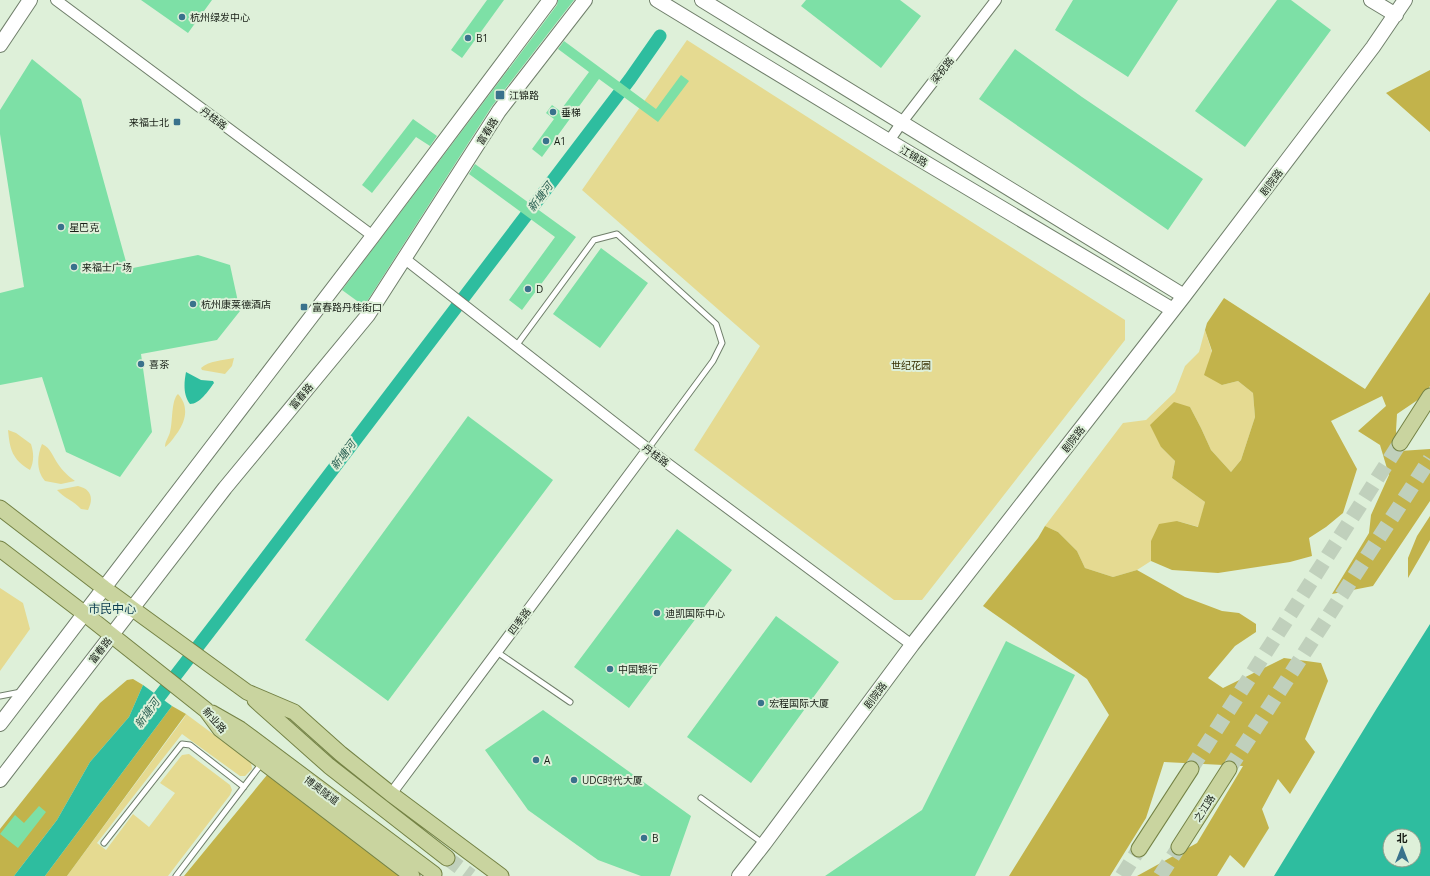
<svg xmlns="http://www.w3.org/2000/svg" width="1430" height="876" viewBox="0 0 1430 876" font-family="'Open Sans','Noto Sans SC',sans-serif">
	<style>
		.green { fill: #e5da91 }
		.forest { fill: #c2b34b }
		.water { fill: #2ebd9f; fill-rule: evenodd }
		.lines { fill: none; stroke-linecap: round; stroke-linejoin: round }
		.canal { stroke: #2ebd9f; stroke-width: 13 }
		.building { fill: #7de0a6 }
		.primary-tunnel { stroke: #c0d0bc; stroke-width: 15; stroke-dasharray: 15 8; stroke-linecap: butt }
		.lane-casing { stroke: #707f6b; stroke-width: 7 }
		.street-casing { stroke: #707f6b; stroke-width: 12 }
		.secondary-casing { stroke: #707f6b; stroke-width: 16 }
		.primary-casing { stroke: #748245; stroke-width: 17 }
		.lane { stroke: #fff; stroke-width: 5 }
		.street { stroke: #fff; stroke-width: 10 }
		.secondary { stroke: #fff; stroke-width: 14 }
		.primary { stroke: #c9d49f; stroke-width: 15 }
		.poi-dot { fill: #39728c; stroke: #def0d9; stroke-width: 1.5 }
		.labels { text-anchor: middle; stroke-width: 4; stroke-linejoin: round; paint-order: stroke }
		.poi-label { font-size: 10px; fill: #181e16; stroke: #def0d9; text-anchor: start }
		.street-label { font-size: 10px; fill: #181e16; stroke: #def0d9 }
		.park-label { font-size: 10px; fill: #373002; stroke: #def0d9 }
		.water-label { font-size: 11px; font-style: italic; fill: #285e51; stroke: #def0d9 }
		.quarter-label { font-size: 12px; fill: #0c3d50; stroke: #def0d9 }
	</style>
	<rect width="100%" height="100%" fill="#def0d9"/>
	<path class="green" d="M687,40L1125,320V340L922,600H894L694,450L760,346L582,190Z
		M1205,330L1222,385L1238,381L1253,393L1255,417L1241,460L1231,472L1211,450L1201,428L1190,407L1161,447L1175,461L1172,478L1205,502L1199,527L1177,521L1151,541V561L1137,570L1113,577L1085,568L1077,551L1058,532L1045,526L1123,423L1146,420L1175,392L1185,366L1199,352Z
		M234,358L232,366L225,374L202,370L201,368C208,361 224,360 234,358Z
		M178,394C189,406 186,420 178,432C174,437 170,444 165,447C165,441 169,437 170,432C173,422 171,400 178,394Z
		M8,430L16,433L31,444C34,453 34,462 30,470C12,459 10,450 8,430Z
		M42,444C51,448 53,457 58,464C62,470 69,477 75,481L61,484L45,481C36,471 37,456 42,444Z
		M78,486C91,489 94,498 88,510L81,509C74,501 64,498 57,490Z
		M0,588L23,603L30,629L0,671Z
		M186,714L251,762L252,769L245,776H240L182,734L97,843L106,850L133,814L149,827L175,793L160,783L182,755L189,754L230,785L232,790L230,795L168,876H67L184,718Z"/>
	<path class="forest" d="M1430,70V132L1386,93Z
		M1430,292V386L1425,395L1397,414L1396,431L1400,451L1430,449V501L1373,586L1332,594L1369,533L1371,515L1389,475L1380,445L1358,431L1386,406L1382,396L1331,421L1357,469L1343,513L1326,527L1309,538L1312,556L1290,562L1218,573L1172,570L1151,561V541L1159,524L1177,521L1198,527L1205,502L1172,478L1175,461L1161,447L1150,425L1174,402L1190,407L1201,428L1211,450L1231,472L1241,460L1255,417L1253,393L1238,381L1222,385L1204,375L1212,351L1205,330L1207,323L1224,298L1365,389Z
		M1430,516V540L1408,578V558L1417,536Z
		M1045,526L1058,532L1077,551L1085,568L1113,577L1137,570L1185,597L1222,611L1239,613L1256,624V632L1235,646L1208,678L1223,688L1284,658L1321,663L1328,681L1305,739L1315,752L1290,794L1278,779L1262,809L1269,828L1244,868L1230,855L1217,876H1137L1197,843L1243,766L1164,762L1146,818L1110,876H1009L1109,715L1087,679L983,606L1038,538Z
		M133,679L143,685L129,717L90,762L57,820L14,876H0V829L100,703L127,680Z
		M172,706L186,714L67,876H45Z
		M267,775L400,876H184Z"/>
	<path class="water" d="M186,372L201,380L213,381L214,383C208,391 200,404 190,404C183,395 184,383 186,372Z
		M1430,624V876H1274L1377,708ZM1390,836H1414V860H1390Z
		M143,685L172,706L45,876H14L57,820L90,762L129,717Z"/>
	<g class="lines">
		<path class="canal" d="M149,710L226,610L630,79L660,36"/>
	</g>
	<path class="building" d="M141,0H212L188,33Z
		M487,0H504L462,58L451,50Z
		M558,0H574L492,106L364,306L342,290L557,5Z
		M806,0H900L921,16L881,68L801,6Z
		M1073,0H1178L1128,77L1055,30Z
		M1277,0H1291L1331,30L1245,147L1195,111Z
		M564,41L656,109L681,75L689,81L658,122L599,79L542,157L532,149L554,119L546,113L552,105L560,111L589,72L558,49Z
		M1015,49L1082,97L1203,179L1168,230L979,99Z
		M32,59L81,99L128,269L198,255L230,265L240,311L217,340L141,354L152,432L120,477L66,452L42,377L0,385V293L24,287L0,134V110Z
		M413,119L437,136L430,146L416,137L372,193L362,185Z
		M475,164L576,237L522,310L509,300L555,237L469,174Z
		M601,248L648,283L600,348L553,314Z
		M468,416L553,480L388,701L305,640Z
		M677,529L732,570L629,708L574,667Z
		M776,616L839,662L751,783L687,737Z
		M1006,641L1075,675L975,876H825L922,810Z
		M543,710L691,816L670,876H641L598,860L528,810L485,750Z
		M39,806L46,812L18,848L0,834L15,815L24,823Z"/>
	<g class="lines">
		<path class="primary-tunnel" d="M1191,769L1400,443
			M1229,769L1430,459
			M447,858L471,876
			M1122,876L1139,849
			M1160,876L1179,847"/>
		<defs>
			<path id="lane" d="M516,346L594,240L617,234L716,324L722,343L713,361L648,449
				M497,652L570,702
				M0,696L21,692
				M701,798L764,844
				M104,843L182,744L190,745L244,787
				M176,876L262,763"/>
			<path id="street" d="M56,0L373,236
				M889,141L902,122L996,0
				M405,259L648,449L912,645
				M391,794L648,449"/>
			<path id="secondary" d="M657,0L889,141L1173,310
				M702,0L1184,296
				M1371,0L1396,15
				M0,45L30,0
				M0,724L373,236L550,0
				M0,780L225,488L368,315L499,111L585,0
				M739,876L764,844L912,645L1184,296L1373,47L1405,0"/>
			<path id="primary" d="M1400,443L1430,396
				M0,508L104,588L247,692L294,712L341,754L391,794L501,876
				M0,549L85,614L206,710L220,729L412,876
				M255,700L329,766L447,858
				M212,713L240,729L434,874
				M1179,847L1229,769
				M1139,849L1191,769"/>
		</defs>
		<use href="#lane" class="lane-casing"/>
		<use href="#street" class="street-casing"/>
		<use href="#secondary" class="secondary-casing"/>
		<use href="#primary" class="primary-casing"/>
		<use href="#lane" class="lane"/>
		<use href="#street" class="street"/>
		<use href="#secondary" class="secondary"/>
		<use href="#primary" class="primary"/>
	</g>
	<g class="poi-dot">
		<circle cx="182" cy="17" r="4"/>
		<circle cx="468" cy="38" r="4"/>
		<rect x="495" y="90" width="10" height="10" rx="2"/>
		<circle cx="553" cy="112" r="4"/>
		<rect x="173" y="118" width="8" height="8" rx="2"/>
		<circle cx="546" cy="141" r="4"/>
		<circle cx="61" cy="227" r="4"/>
		<circle cx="74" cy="267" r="4"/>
		<circle cx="528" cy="289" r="4"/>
		<circle cx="193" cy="304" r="4"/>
		<rect x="300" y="303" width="8" height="8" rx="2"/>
		<circle cx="141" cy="364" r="4"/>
		<circle cx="657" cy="613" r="4"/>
		<circle cx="610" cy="669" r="4"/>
		<circle cx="761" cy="703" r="4"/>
		<circle cx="536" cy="760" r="4"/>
		<circle cx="574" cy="780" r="4"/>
		<circle cx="644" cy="838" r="4"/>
	</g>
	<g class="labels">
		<g class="poi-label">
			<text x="190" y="21">杭州绿发中心</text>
			<text x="476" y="42">B1</text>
			<text x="509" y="99">江锦路</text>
			<text x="561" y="116">垂梯</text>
			<text x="169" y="126" text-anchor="end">来福士北</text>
			<text x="554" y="145">A1</text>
			<text x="69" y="231">星巴克</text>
			<text x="82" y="271">来福士广场</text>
			<text x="536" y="293">D</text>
			<text x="201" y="308">杭州康莱德酒店</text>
			<text x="312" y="311">富春路丹桂街口</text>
			<text x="149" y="368">喜茶</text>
			<text x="665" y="617">迪凯国际中心</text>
			<text x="618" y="673">中国银行</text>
			<text x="769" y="707">宏程国际大厦</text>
			<text x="544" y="764">A</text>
			<text x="582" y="784">UDC时代大厦</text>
			<text x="652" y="842">B</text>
		</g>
		<g class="street-label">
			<text transform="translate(942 70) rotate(-52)" y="4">梁祝路</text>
			<text transform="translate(214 118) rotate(37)" y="4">丹桂路</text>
			<text transform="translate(487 131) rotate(-58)" y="4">富春路</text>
			<text transform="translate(914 156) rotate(31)" y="4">江锦路</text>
			<text transform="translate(1271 182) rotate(-53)" y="4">剧院路</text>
			<text transform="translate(301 396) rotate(-50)" y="4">富春路</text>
			<text transform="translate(1073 439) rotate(-52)" y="4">剧院路</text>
			<text transform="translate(656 455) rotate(37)" y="4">丹桂路</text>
			<text transform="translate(519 621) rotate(-53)" y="4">四季路</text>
			<text transform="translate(100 650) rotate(-52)" y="4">富春路</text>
			<text transform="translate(875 695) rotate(-53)" y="4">剧院路</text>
			<text transform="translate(215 720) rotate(48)" y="4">新业路</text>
			<text transform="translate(322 790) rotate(37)" y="4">博奥隧道</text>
			<text transform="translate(1204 808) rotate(-57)" y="4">之江路</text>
		</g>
		<g class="park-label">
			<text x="911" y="369">世纪花园</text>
		</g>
		<g class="water-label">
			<text transform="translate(540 197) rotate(-53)" y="4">新塘河</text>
			<text transform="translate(343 455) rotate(-53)" y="4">新塘河</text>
			<text transform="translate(147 713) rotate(-54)" y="4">新塘河</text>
		</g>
		<g class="quarter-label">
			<text x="112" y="613">市民中心</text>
		</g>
	</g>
	<g transform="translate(1402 848)"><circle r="19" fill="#def0d9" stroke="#8f9c8b"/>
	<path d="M0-3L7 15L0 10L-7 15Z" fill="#39728c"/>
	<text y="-6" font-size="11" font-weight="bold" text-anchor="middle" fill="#181e16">北</text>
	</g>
</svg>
